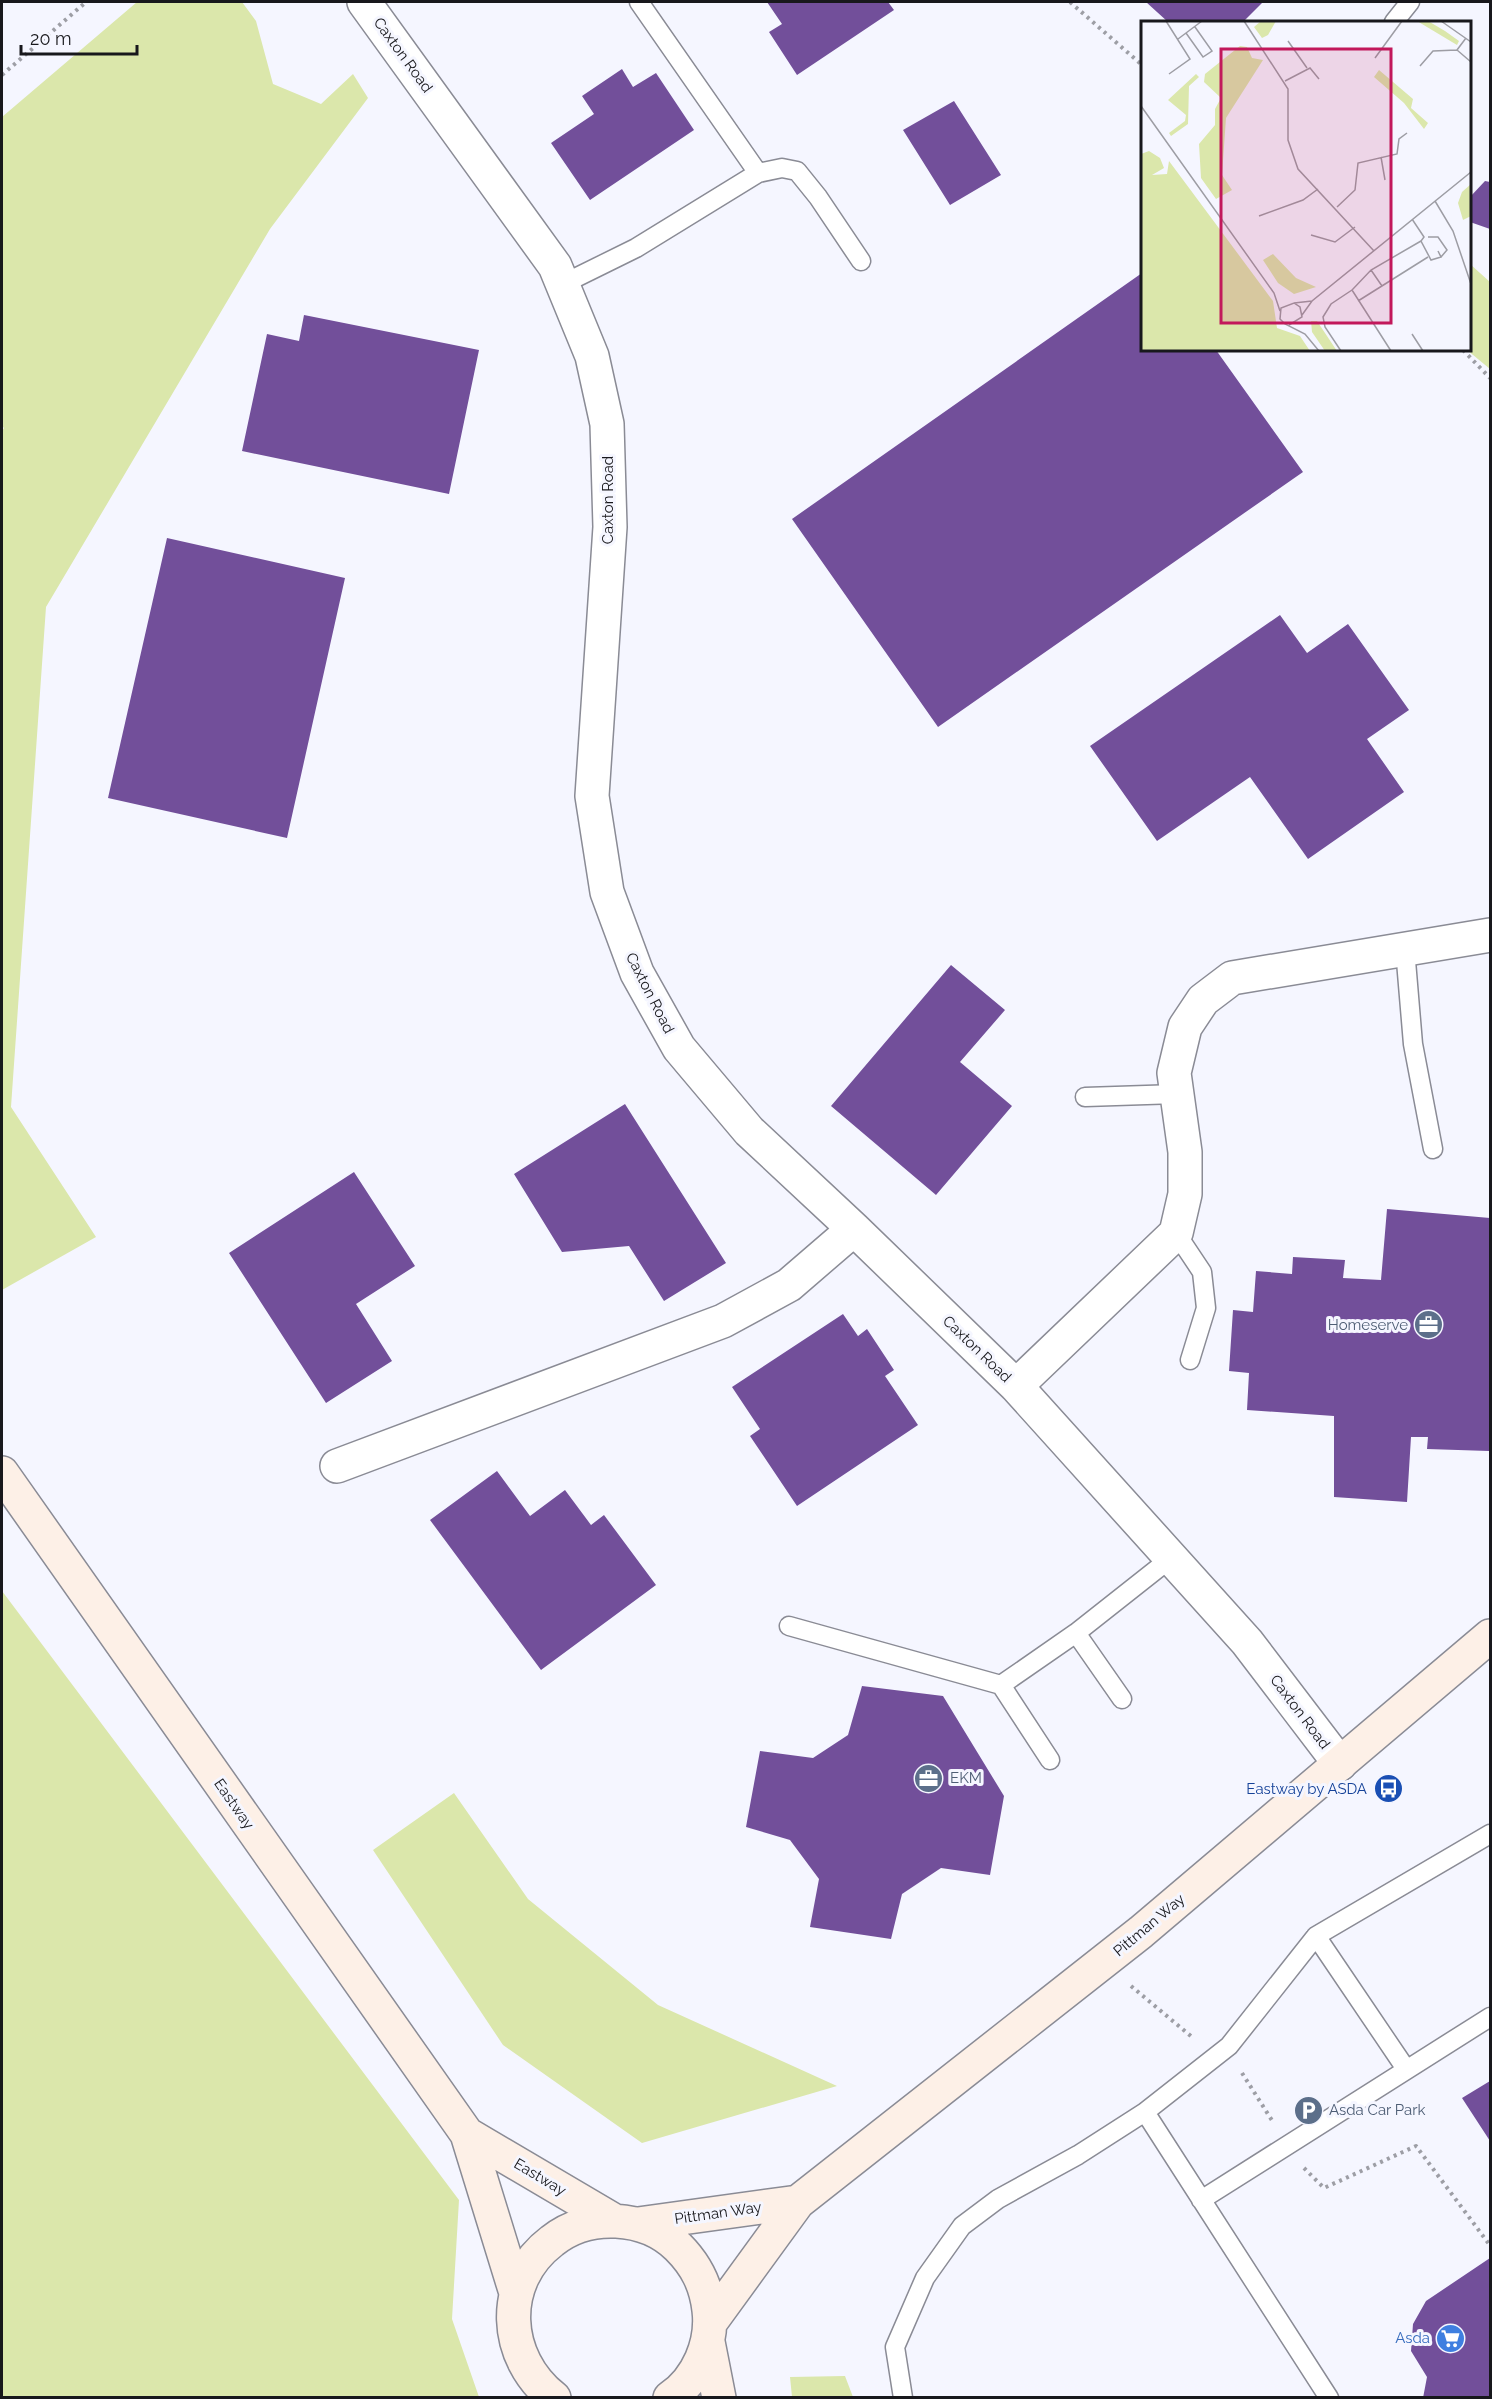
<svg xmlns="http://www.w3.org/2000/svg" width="1492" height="2399" viewBox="0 0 1492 2399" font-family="Raleway,sans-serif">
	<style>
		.green { fill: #dbe7ab }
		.building { fill: #724f9a }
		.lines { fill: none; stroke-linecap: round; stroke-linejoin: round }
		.lane-casing { stroke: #8a8b95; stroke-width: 21 }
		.street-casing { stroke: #8a8b95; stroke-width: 36 }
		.secondary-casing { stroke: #8a8b95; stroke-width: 36 }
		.path { stroke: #9d9ea5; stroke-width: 4; stroke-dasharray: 3 4.5; stroke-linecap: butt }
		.lane { stroke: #fff; stroke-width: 18 }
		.street { stroke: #fff; stroke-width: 33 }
		.secondary { stroke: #fdf0e7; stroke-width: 33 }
		.labels { text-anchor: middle; stroke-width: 6; stroke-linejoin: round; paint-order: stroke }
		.street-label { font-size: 15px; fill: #18181c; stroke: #f5f6ff }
		.service-label { font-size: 15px; fill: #4e5e75; stroke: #f5f6ff; text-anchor: start }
		.transit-label { font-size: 15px; fill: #164399; stroke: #f5f6ff; text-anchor: end }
		.shop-label { font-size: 15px; fill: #366cbe; stroke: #f5f6ff; text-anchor: end }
		.inset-road { fill: none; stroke: #9d9da4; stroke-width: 1.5 }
		.view { fill: #c2185b; fill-opacity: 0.15; stroke: #c2185b; stroke-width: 3 }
		.inset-edge { fill: none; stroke: #18181c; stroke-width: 3 }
	</style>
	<rect width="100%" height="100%" fill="#f5f6ff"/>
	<path class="green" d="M137,2H242L256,21L273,84L321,104L353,74L368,98L270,229L46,607L11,1107L96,1237L2,1290V431L4,428L2,426V117Z
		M1470,264L1490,282V369L1467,350H1470Z
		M2,1591L459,2200L452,2319L479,2397H2Z
		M454,1793L528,1899L658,2005L837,2086L642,2143L503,2045L373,1850Z
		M845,2376L853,2397H792L790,2377Z"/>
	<path class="building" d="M767,2H888L894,10L797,75L769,32L782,24Z
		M1146,2H1263L1243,22H1168Z
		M622,69L633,87L656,73L694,130L590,200L551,143L594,114L582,96Z
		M954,101L1001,175L950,205L903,130Z
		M1485,181L1490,182V229L1470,222V197Z
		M1142,273V350H1216L1303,472L938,727L792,519Z
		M304,315L479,350L449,494L242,451L267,334L299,341Z
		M167,538L345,578L287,838L108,798Z
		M1280,615L1307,653L1348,624L1409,710L1367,739L1404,792L1308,859L1250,777L1157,841L1090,746Z
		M951,965L1005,1010L960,1062L1012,1106L936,1195L831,1106Z
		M625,1104L726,1263L664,1301L629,1246L562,1252L514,1174Z
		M354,1172L415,1266L356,1304L392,1361L326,1403L229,1253Z
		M1387,1209L1490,1218L1489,1451L1427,1449L1428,1437H1411L1407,1502L1334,1497V1416L1247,1410L1249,1373L1229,1371L1233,1310L1253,1312L1256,1271L1292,1274L1293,1257L1345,1260L1343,1278L1381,1280Z
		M843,1314L858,1336L867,1329L894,1370L885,1376L918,1425L797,1506L750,1436L760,1429L732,1387Z
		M497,1471L530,1516L565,1490L591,1525L604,1515L656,1585L541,1670L430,1520Z
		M862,1686L943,1696L1004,1796L990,1875L941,1868L902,1894L891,1939L810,1927L819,1879L790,1840L746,1827L760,1751L813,1758L848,1735Z
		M1490,2081V2141L1462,2098Z
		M1490,2258V2398H1423L1427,2377L1411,2351L1413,2324L1426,2301Z"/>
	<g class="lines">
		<defs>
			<path id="lane" d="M639,2L758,173
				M1394,22L1410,2
				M563,284L636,248L758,173L782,168L797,171L818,197L861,261
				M1405,949L1413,1044L1433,1149
				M1085,1097L1177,1094
				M1176,1233L1202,1272L1206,1308L1190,1360
				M789,1626L1001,1685L1076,1633L1171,1558
				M1076,1633L1122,1699
				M1001,1685L1050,1760
				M1316,1936L1406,2069
				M1201,2200L1490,2017
				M903,2398L895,2347L925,2278L962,2226L998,2199L1078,2155L1145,2112
				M1329,2398L1145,2112L1229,2046L1316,1936L1490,1834"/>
			<path id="street" d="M364,2L555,266L592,356L607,424L610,527L592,796L607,892L637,973L679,1048L749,1131L854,1229L1016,1386L1247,1642L1340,1764
				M1016,1386L1176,1233L1185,1194V1152L1174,1073L1185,1027L1203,1000L1232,978L1490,935
				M337,1466L723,1321L789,1285L854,1229"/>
			<path id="secondary" d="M2,1473L467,2134L516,2293
				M467,2134L613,2220
				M638,2224L798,2202
				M710,2323L798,2202L1141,1932L1490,1636
				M708,2342L719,2398
				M554,2398C503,2358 498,2282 552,2241C588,2212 645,2215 678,2247C696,2265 706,2284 709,2310C713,2343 698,2379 670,2398"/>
		</defs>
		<use href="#lane" class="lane-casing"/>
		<use href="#street" class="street-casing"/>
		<use href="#secondary" class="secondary-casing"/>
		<path class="path" d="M1070,2L1142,65
			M2,75L86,2
			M1463,350L1490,378
			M1131,1986L1192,2037
			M1242,2073L1273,2122
			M1304,2168L1324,2188L1416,2146L1489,2244"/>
		<use href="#lane" class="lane"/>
		<use href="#street" class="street"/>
		<use href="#secondary" class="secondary"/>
	</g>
	<defs>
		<symbol id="office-disc" viewBox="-11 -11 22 22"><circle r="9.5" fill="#5c6f8a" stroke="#f5f6ff"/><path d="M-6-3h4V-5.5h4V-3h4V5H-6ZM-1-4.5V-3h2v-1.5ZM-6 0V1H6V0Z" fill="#fff"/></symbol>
		<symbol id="bus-disc" viewBox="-11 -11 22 22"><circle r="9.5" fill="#1a4fb4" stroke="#f5f6ff"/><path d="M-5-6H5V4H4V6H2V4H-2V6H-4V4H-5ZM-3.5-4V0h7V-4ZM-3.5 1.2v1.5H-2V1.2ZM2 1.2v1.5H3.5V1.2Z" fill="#fff"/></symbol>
		<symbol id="parking-disc" viewBox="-11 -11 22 22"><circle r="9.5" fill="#5c6f8a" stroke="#f5f6ff"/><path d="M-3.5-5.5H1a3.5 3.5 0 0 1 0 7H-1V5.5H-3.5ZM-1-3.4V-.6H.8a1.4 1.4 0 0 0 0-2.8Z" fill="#fff"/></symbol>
		<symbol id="supermarket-disc" viewBox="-11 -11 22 22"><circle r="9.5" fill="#3f7fe0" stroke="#f5f6ff"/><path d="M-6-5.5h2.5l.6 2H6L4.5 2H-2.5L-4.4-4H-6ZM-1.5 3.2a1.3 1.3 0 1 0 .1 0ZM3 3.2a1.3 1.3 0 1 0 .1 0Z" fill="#fff"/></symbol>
	</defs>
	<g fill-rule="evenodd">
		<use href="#office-disc" x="1412" y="1308" width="33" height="33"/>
		<use href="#office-disc" x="912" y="1762" width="33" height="33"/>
		<use href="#bus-disc" x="1372" y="1772" width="33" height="33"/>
		<use href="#parking-disc" x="1292" y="2094" width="33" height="33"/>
		<use href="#supermarket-disc" x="1434" y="2322" width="33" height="33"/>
	</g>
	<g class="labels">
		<g class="street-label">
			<text transform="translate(403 55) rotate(54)" y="5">Caxton Road</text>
			<text transform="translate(608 500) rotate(-90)" y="5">Caxton Road</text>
			<text transform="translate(650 993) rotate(63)" y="5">Caxton Road</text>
			<text transform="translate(977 1349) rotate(44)" y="5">Caxton Road</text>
			<text transform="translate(1300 1712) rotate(53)" y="5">Caxton Road</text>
			<text transform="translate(234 1804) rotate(55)" y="5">Eastway</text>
			<text transform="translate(1149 1925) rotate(-40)" y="5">Pittman Way</text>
			<text transform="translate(540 2177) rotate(31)" y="5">Eastway</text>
			<text transform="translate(718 2213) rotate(-8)" y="5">Pittman Way</text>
		</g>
		<g class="service-label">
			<text x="1408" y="1330" text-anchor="end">Homeserve</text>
			<text x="950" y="1783">EKM</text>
			<text x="1329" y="2115">Asda Car Park</text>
		</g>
		<g class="transit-label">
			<text x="1367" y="1794">Eastway by ASDA</text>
		</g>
		<g class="shop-label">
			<text x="1430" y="2343">Asda</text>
		</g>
	</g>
	<g transform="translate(1141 21)">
		<rect width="330" height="330" fill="#f5f6ff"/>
		<path d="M120,0H135L127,14L121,17L113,6ZM276,0H287L304,10L318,20L316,24ZM99,25L106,26L111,37L122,39L85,97L81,154L91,169L75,178L60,157L58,123L74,104V88L80,77L63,61L64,53ZM238,49L272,78L270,87L287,102L283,108L263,82L233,56ZM55,53L58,56L48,65L47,103L30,115L28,112L44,100L45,94L27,79ZM8,130L19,137L23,147L11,154L26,153L28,140L132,280L136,307L159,315L169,330H0V133ZM330,163V195L322,199L317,182L321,171ZM132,233L155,257L175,266L153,273L137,262L122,239ZM170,300H176L196,330H184L171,311Z" fill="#dbe7ab"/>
		<path class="inset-road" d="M25,0L49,38L28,53M103,0L147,68V119L157,148L233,230M300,0L330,21M45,12L62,36L71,30L54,6M325,17L316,29L330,41M37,18L61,0M147,20L166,47M234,37L261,0M279,45L292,30L316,29M144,60L169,47L178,58M0,85L133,272L139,290M240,136L244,159M294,180L312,210L330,263M196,186L214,169L217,142L256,133L258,118L266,112M118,195L162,179L177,168M271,198L283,216L280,220L290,239L300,236L297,230M170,214L194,221L214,206M287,216H297L306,229L300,236M230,249L241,265M217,280L287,236M153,282L171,280M161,294L171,280L330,151M148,304L161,296L159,286L153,282L140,287L139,298L144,303L164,313L178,330M271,313L282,330M200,330L184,306L182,296L190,283L211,269M250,330L211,269L230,249L280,220"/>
		<path class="view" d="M80,28H250V302H80Z"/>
		<rect width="330" height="330" class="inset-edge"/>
	</g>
	<rect width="1492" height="2399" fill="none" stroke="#18181c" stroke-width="6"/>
	<path d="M21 45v9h116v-9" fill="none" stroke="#18181c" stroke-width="3"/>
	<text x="30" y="45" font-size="18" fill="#18181c" stroke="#f5f6ff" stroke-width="4.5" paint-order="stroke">20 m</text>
</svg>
